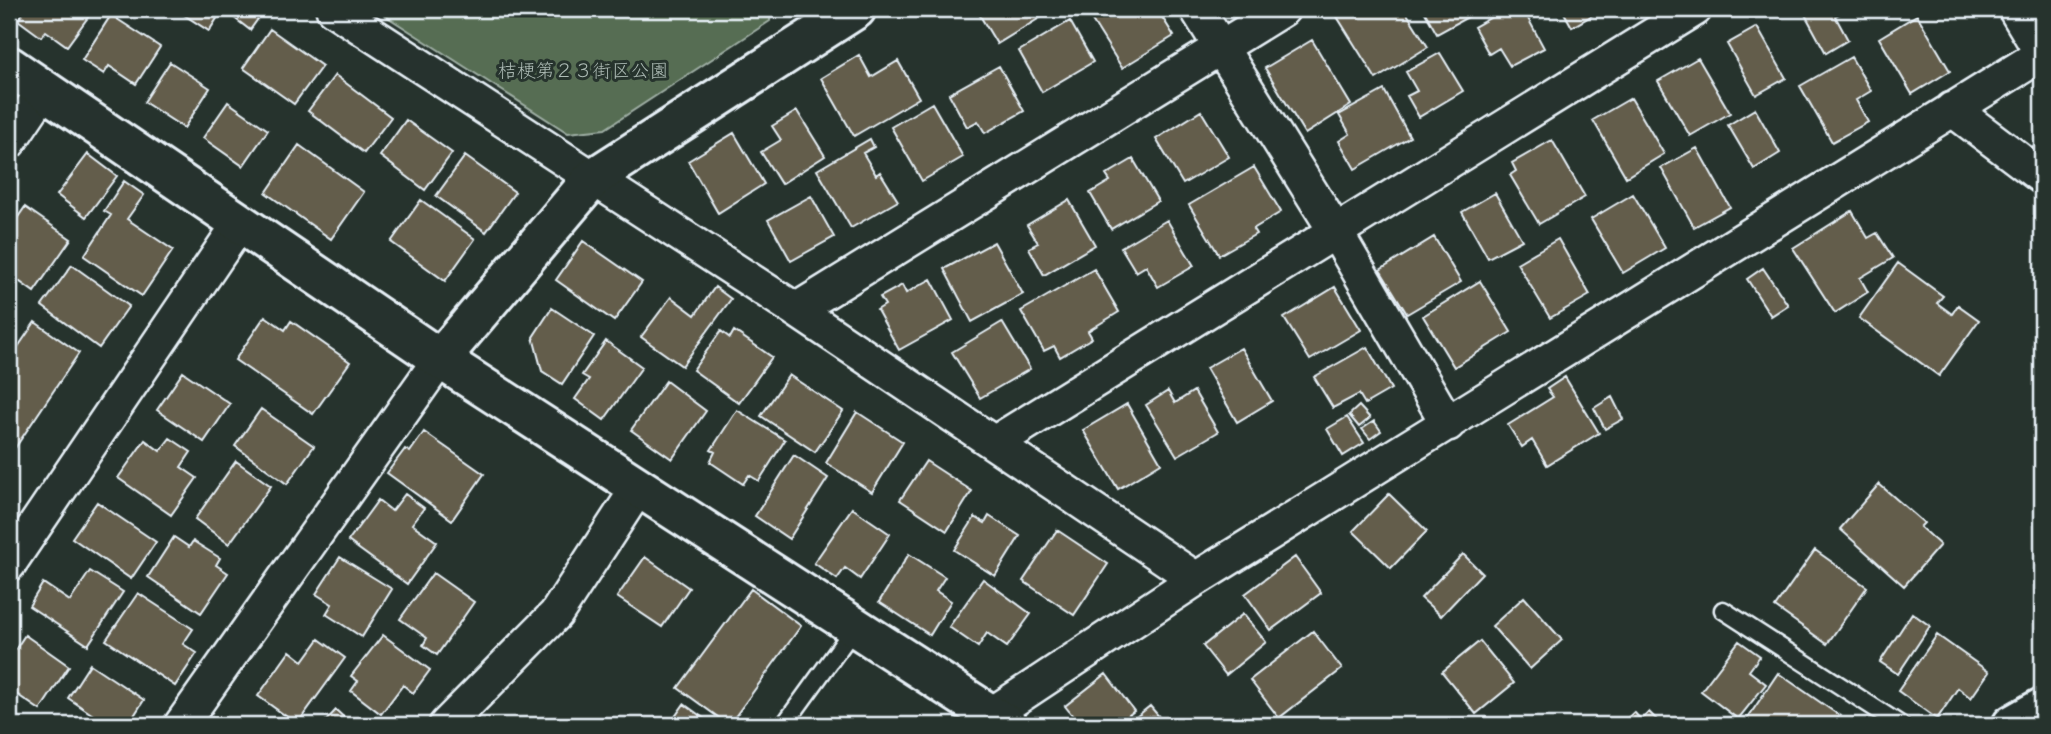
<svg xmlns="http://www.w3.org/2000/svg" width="2051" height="734" viewBox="0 0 2051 734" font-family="Delius,'Klee One',sans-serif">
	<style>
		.green { fill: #566d52; stroke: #9fafa5; stroke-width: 2 }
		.building { fill: #635d4b; stroke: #e8f1f8; stroke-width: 2 }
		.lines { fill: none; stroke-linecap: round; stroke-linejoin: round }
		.lane-casing { stroke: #e8f1f8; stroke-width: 21 }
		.street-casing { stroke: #e8f1f8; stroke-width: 38 }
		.secondary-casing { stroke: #e8f1f8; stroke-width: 44 }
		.lane { stroke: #26332d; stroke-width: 16 }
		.street { stroke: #26332d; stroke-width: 33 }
		.secondary { stroke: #26332d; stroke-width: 38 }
		.labels { text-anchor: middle; stroke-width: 6; stroke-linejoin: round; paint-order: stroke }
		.park-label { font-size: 19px; fill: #aebcb6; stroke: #26332d }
	</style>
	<rect width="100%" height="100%" fill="#26332d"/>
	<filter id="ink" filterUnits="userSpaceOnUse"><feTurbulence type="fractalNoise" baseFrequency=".0143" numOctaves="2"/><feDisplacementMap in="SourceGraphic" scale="14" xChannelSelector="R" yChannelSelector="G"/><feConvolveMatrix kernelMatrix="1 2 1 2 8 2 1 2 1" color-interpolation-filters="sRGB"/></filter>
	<g filter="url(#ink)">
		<path class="green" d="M375,9H771L770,21L605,129L568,133Z"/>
		<path class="building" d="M26,9H94L67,46L46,31L41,37L18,20Z
			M175,9H223L209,31Z
			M231,9H265L250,30L228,13Z
			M976,9H1039L1043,16L997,44Z
			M1085,9H1157L1174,36L1122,68Z
			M1346,9H1377L1380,13L1387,9H1404L1428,47L1376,79L1336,15Z
			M1423,9H1473L1475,13L1437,34Z
			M1506,9H1523L1544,48L1510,66L1499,48L1489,54L1474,27Z
			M1562,9H1603L1572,27Z
			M1802,9H1848L1835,16L1848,40L1826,53Z
			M111,15L160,47L136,84L109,66L104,74L82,60Z
			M1917,15L1950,71L1912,94L1879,38Z
			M1070,21L1093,62L1042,92L1019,51Z
			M1757,27L1786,78L1756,95L1727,44Z
			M270,29L322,66L294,104L243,68Z
			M1312,40L1351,105L1305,134L1265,68Z
			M1440,53L1463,91L1419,117L1407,96L1417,91L1406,72Z
			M859,55L871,77L898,61L919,98L854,136L821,78Z
			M1851,57L1871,91L1856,100L1868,122L1832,142L1800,86Z
			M1698,58L1730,113L1690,136L1658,81Z
			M170,62L210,88L184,128L144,102Z
			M999,66L1024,111L985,133L978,121L967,127L949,94Z
			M335,75L391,117L364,153L308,111Z
			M1384,90L1410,137L1355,169L1339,141L1350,134L1339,115Z
			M1631,98L1664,154L1626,177L1593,120Z
			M228,102L268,130L243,166L203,138Z
			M932,103L963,157L922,181L891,127Z
			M1755,109L1780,153L1754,169L1728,125Z
			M797,111L825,156L781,184L761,152L781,140L772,126Z
			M1201,111L1229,157L1183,184L1156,139Z
			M406,120L452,153L425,190L380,156Z
			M734,133L764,184L718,213L688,161Z
			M870,139L874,147L863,153L876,175L880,172L898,201L851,228L817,170Z
			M1552,140L1585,197L1539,224L1510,175L1516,171L1512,163Z
			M299,145L364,192L331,239L266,193Z
			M1697,148L1730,207L1694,227L1661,168Z
			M88,154L117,176L86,217L57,195Z
			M465,156L515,192L486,232L436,196Z
			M1133,159L1158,201L1111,229L1090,193L1110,181L1106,175Z
			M1254,167L1281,212L1253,229L1256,234L1219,255L1189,205Z
			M124,181L144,195L127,219L173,250L142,296L84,256L111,215L104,211Z
			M1495,193L1522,240L1488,258L1462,212Z
			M1633,194L1665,248L1623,273L1591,219Z
			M811,196L834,237L791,261L768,220Z
			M421,200L475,239L445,281L391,242Z
			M1069,200L1095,245L1044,275L1029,248L1038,243L1027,225Z
			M25,207L71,239L34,292L9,274V230Z
			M1852,211L1868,238L1877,233L1893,258L1860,278L1868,292L1835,313L1793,248Z
			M1167,220L1194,266L1158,287L1146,266L1136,272L1121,247Z
			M1434,237L1461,282L1407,314L1380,270Z
			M1558,239L1590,295L1550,318L1517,263Z
			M583,241L642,282L614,321L556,280Z
			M994,242L1023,294L972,322L944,269Z
			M1898,263L1943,296L1937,303L1952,314L1958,305L1979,320L1939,376L1859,318Z
			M72,265L129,306L99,348L42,306Z
			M1763,268L1788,305L1771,316L1747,279Z
			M1094,269L1119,312L1088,331L1092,338L1060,357L1054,346L1044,351L1021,311Z
			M931,279L953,320L899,350L877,310L885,305L880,297L902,285L906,293Z
			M1480,281L1511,332L1454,367L1423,316Z
			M715,287L731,299L682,366L641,337L671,297L695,315Z
			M1335,287L1361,330L1310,360L1284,318Z
			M552,308L594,336L562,384L542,371L533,337Z
			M265,316L285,330L291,321L350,362L313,414L235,360Z
			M35,322L79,353L9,457V360Z
			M1002,322L1030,369L980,398L952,352Z
			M721,331L730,338L734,331L772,357L739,403L693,370Z
			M606,341L642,367L604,420L575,399L589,379L582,375Z
			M1367,347L1391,389L1365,404L1359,394L1333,408L1314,377Z
			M1241,348L1272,401L1237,422L1206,368Z
			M183,372L230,404L204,442L157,410Z
			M789,375L843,411L815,452L761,416Z
			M1565,377L1599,433L1547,465L1532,440L1522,447L1508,425L1553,397L1547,389Z
			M666,381L706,411L672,459L631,430Z
			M1168,391L1175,403L1194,391L1218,432L1177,456L1146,405Z
			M1612,397L1623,419L1605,429L1594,408Z
			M1127,404L1161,463L1118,489L1083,430Z
			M1359,406L1370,418L1359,427L1349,415Z
			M261,409L314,446L287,484L235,446Z
			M737,410L785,440L759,481L749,475L743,484L710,462L715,452L711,450Z
			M857,412L903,442L872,492L826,463Z
			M1347,417L1364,443L1343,456L1327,429Z
			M1374,421L1381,431L1370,439L1362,429Z
			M424,432L484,474L452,520L387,473L405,449L410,452Z
			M170,438L191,452L181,467L197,478L171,515L118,478L145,440L160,451Z
			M794,455L828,478L789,539L755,516Z
			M236,461L271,486L229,544L195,519Z
			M926,461L972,491L947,531L900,500Z
			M1879,484L1924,523L1920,527L1940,545L1904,586L1840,529Z
			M405,494L424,508L412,524L437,542L407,584L348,541L378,500L392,511Z
			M1389,494L1427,531L1391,568L1353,531Z
			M97,502L156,542L131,579L72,538Z
			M852,508L890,534L860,579L845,568L837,579L814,563Z
			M989,516L1020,536L995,576L954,550L975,517L985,523Z
			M1057,530L1108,564L1074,615L1023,581Z
			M174,537L189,547L193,541L220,558L216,565L228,573L201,613L148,577Z
			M1815,550L1867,587L1827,644L1775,607Z
			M909,554L945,577L936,591L951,601L930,635L879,602Z
			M1463,554L1482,573L1441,616L1421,598Z
			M340,557L392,589L362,637L326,614L332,604L316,594Z
			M645,557L689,588L662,627L617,597Z
			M1295,557L1321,593L1271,630L1245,594Z
			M90,571L123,592L88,645L29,606L43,583L70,601Z
			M433,573L474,602L437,655L423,645L427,638L400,619Z
			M983,579L1031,614L1007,647L987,633L978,647L949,627Z
			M751,589L801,626L729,725L678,688Z
			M138,593L193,629L183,644L197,653L175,686L106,640Z
			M1524,597L1562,640L1530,669L1492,626Z
			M1912,613L1930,626L1898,674L1880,662Z
			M1243,614L1266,642L1226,675L1203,646Z
			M1313,631L1342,669L1279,718L1250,680Z
			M25,635L69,666L40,710L9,689V659Z
			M383,635L430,670L413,693L403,685L381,714L351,691L358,681L351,676Z
			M1937,635L1989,672L1971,698L1958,688L1937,719L1898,691Z
			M319,639L345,658L297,724L258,696L290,651L303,661Z
			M1480,641L1514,683L1476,714L1442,672Z
			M1739,641L1760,656L1749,671L1766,684L1738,719L1701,691Z
			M90,664L144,700L128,725H108L68,698Z
			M1778,673L1840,716L1833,725H1743Z
			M1106,674L1134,711L1116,725H1080L1065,706Z
			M684,704L713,725H678L672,721Z
			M1150,706L1166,725H1126Z
			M336,710L352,725H322Z
			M1634,712L1641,720L1649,712L1662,725H1620Z"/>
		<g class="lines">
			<defs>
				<path id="lane" d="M1723,610L1901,725
					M784,725L855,627"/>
				<path id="street" d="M333,9L796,310L1196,579
					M1197,9L1334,229L1448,424
					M1952,109L2042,177
					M9,142L44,90
					M796,310L1283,9
					M996,442L1695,9
					M9,564L240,223
					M992,714L1196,579L2042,54L2015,9
					M181,725L440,359
					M446,725L556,614L638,488"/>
				<path id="secondary" d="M9,66L440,359L1007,725
					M440,359L593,178L856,9
					M2012,725L2042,708"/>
			</defs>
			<use href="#lane" class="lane-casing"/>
			<use href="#street" class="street-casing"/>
			<use href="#secondary" class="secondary-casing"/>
			<use href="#lane" class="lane"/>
			<use href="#street" class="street"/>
			<use href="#secondary" class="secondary"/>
		</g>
	</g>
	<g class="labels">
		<g class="park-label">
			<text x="583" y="77">桔梗第２３街区公園</text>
		</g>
	</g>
	<rect width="2051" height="734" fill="none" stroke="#26332d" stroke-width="35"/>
	<rect x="18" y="18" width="2016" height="699" fill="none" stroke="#e8f1f8" stroke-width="2.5" filter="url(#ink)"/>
</svg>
